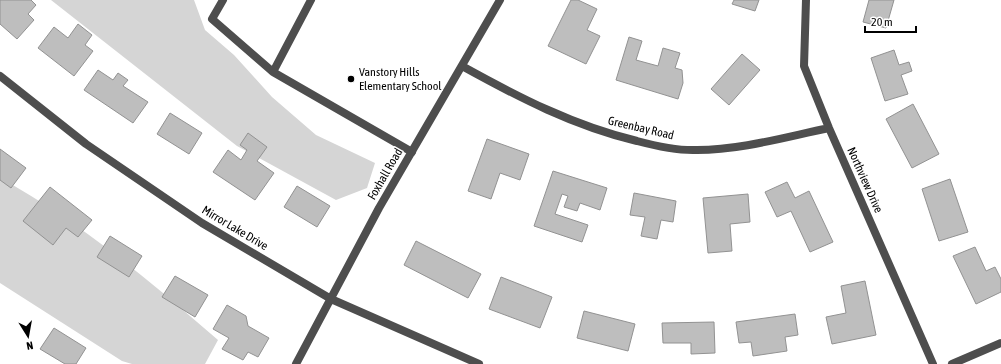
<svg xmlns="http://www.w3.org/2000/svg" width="1001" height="364" viewBox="0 0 1001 364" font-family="'Asap Condensed',sans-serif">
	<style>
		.green { fill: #d5d5d5 }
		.building { fill: #bebebe; stroke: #929292 }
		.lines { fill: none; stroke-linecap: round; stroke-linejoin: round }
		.lane { stroke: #4e4e4e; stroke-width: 8 }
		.street { stroke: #4e4e4e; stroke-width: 8 }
		.poi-dot { fill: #000; stroke: #fff; stroke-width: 1.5 }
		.labels { text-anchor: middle; stroke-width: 3; stroke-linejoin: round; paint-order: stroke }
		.poi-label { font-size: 12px; fill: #000; stroke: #fff; text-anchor: start }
		.street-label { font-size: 12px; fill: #000; stroke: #fff }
	</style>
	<rect width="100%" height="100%" fill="#fff"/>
	<path class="green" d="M51,0H194L205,30L234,55L272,97L316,135L375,163L367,188L336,200L237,146Z
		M0,178C79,221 150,281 218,340L205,364H132L122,361L0,283Z"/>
	<path class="building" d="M0,0H31L36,5L28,14L34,20L17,39L0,24Z
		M571,0H578L597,9L587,30L600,36L586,64L548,46Z
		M734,0H759L755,11L732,4Z
		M869,0H894L886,28L863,22Z
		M78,24L92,35L85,45L93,51L74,76L38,48L54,27L68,38Z
		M629,37L642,41L636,60L658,66L663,48L680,53L675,68L682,70L683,83L678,99L616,80Z
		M894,50L899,65L909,62L912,71L901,75L908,94L885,101L871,58Z
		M742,54L760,70L729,105L711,89Z
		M98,70L113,80L118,73L128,80L123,86L148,102L133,123L84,90Z
		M913,104L939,154L912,168L886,119Z
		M170,113L202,133L189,154L157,134Z
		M248,133L267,147L257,161L274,173L255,200L213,172L228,150L241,160L247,150L240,145Z
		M487,139L529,154L520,180L500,173L491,199L468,191Z
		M0,149L26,168L11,188L0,180Z
		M553,171L607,188L600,210L580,203L577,211L564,207L568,196L562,194L555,214L588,225L582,242L534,226Z
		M950,179L968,232L939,241L922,189Z
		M787,182L795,198L809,191L833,242L810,252L791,211L777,217L765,192Z
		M297,186L330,206L317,227L284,207Z
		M50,187L92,220L78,237L66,228L53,245L23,221Z
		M634,193L676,201L673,222L661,220L657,239L641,236L645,217L630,215Z
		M748,194L750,222L730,224L732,251L708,253L703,198Z
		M110,236L142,256L129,277L97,257Z
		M416,241L481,274L468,298L404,265Z
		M975,247L986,271L995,267L1001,279V292L976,304L953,256Z
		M175,276L208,295L195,317L162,297Z
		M501,277L552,297L540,328L489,309Z
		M865,281L876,335L832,344L826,317L846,313L841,286Z
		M227,305L246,316L248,326L269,338L258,357L248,352L243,360L222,349L229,338L213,329Z
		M584,311L635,324L628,351L577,338Z
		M795,314L798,335L785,337L787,351L753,356L751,342L739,343L736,322Z
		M714,322L715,353L691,354V343H663L662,323Z
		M54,328L86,348L76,364H65L40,349Z"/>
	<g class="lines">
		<path class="lane" d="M223,0L212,19L273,72L412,152
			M273,72L311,0"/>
		<path class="street" d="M806,0L804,66L829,128L933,364
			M462,66C518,97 574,126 637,141C656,146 677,151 697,150C741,150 785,137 829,128
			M0,76L86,144L202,223L331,299L479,364
			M296,364L379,208L500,0
			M952,364L1001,343"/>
	</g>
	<circle class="poi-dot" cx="351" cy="79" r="4"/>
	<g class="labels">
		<g class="poi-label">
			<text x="359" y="76">Vanstory Hills<tspan x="359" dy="14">Elementary School</tspan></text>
		</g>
		<g class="street-label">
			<text transform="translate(641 128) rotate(13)" y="4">Greenbay Road</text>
			<text transform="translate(385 174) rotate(-60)" y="4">Foxhall Road</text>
			<text transform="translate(865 180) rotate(66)" y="4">Northview Drive</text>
			<text transform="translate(235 228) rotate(31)" y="4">Mirror Lake Drive</text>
		</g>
	</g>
	<g transform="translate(28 336) rotate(169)" stroke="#ffffff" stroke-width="3" paint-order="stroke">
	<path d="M0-3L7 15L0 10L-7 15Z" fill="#000000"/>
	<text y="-6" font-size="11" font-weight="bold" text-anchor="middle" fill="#000000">N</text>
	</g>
	<path d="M865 26v6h51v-6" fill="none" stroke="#000000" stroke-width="2"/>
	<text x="871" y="26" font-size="12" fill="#000000" stroke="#ffffff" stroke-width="3" paint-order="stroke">20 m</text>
</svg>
